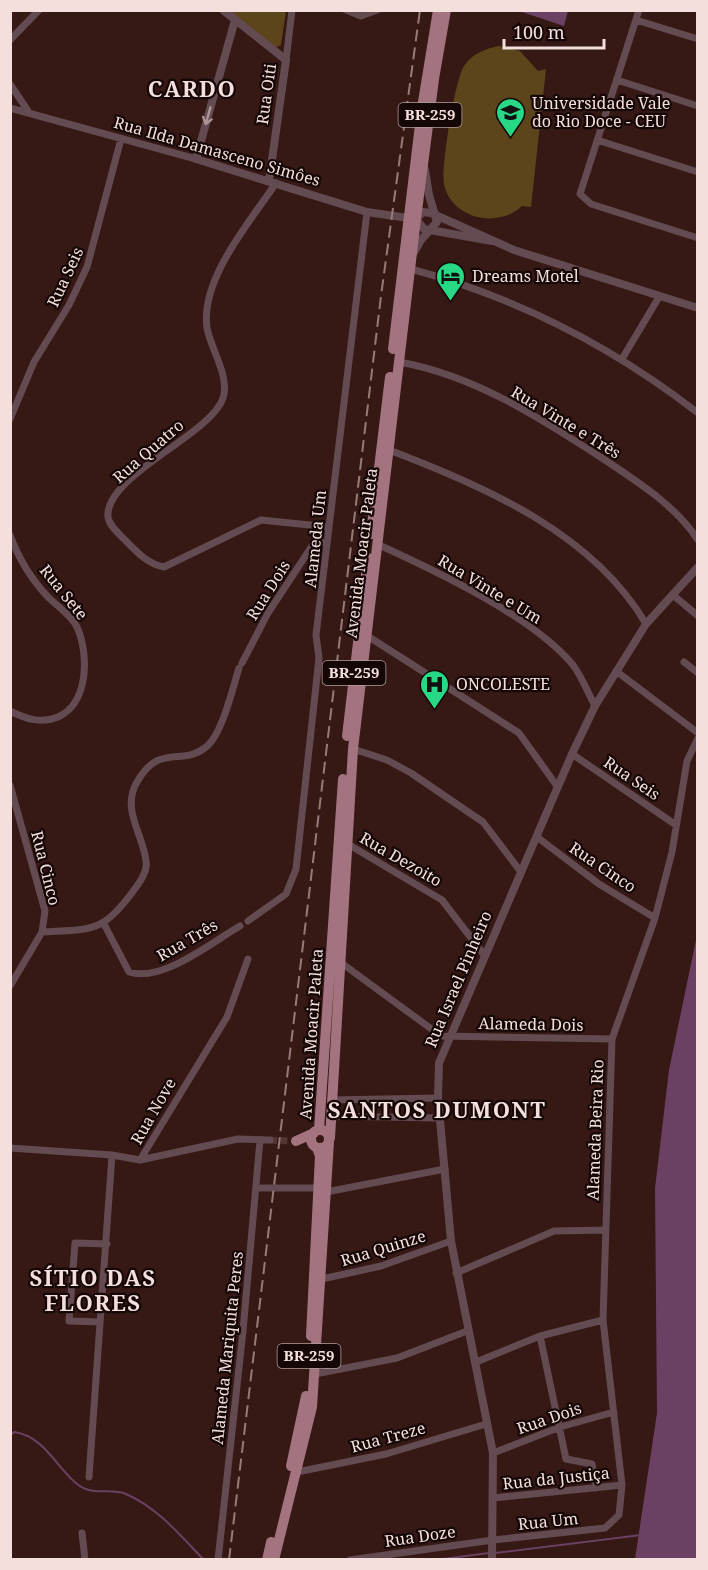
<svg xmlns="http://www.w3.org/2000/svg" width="708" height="1570" viewBox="0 0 708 1570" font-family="'Noto Serif',serif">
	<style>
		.green { fill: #5c441b }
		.water { fill: #6a4162 }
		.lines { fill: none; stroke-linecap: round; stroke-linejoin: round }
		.stream { stroke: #6a4162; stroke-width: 2 }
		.minor-tunnel { stroke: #533633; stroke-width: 7; stroke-dasharray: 7 3.5; stroke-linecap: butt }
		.minor { stroke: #634b51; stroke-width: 7 }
		.tertiary { stroke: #634b51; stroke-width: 8 }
		.primary { stroke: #a37380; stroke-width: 10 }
		.rail { stroke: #967c79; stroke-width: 2; stroke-dasharray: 12 6; stroke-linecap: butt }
		.oneway { stroke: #ac9596 }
		.labels { text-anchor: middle; stroke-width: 4.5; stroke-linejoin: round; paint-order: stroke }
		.shield { fill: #140706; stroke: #b29e9c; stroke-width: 1.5 }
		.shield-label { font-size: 15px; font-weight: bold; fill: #f5dfdc }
		.street-label { font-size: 16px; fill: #f5dfdc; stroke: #140706 }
		.poi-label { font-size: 16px; fill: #f5dfdc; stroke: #140706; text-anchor: start }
		.district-label { font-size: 22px; font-weight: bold; letter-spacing: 1.5px; fill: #f5dfdc; stroke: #140706 }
	</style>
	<rect width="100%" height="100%" fill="#361815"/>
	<path class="green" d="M226,11H286L281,45L275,48Z
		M499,46L520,51L538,71L546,69L531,207L522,206C498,229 451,219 444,184C441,168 455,79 464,66C473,53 485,49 499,46Z"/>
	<path class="water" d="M516,10H568V11L564,26Z
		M697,935V1559H635L657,1413L655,1188L669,1070Z"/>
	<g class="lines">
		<path class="stream" d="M10,1436L14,1432C44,1436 56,1467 77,1484C93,1497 109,1487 126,1494C158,1508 180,1535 204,1560
			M495,1553L641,1535
			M435,1560L489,1553"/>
		<path class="minor-tunnel" d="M270,1140L288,1141"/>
		<path class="minor" d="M346,10L361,16L377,10
			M639,10L580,194L591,204L698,238
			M636,20L698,39
			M10,40L39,10
			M286,60L292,10
			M617,80L698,106
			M10,84L28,111
			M10,108L196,159
			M597,140L698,172
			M276,183C250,222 200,279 207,328C211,350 230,376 223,398C212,434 104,476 108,517C109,525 118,533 124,539C135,550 147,564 164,567L261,520L329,527
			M411,269C515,297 613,347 698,413
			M622,359L659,297
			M399,362C474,375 542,419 605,460C638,482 676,506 698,540
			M10,419L34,362L69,305L87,267L121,139
			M389,450C484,486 593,533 646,624
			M10,535C18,557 32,580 48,597C57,606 72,616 77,627C89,654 89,703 58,717C41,724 26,719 10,711
			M377,544C436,571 532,616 573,665C582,677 588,693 595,706
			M673,595L698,616
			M366,635L519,733L557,786
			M684,662L698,673
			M242,663L268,613L312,546L327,541
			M616,671L698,733
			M353,749L387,760L411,773L483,822L521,872
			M572,754L676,825
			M10,785L45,911L42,932L10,986
			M537,837L599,884L655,918
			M346,843L442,900L485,956
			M248,921L286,894L296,869L319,658L316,635L367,212
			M104,924L129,972C162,983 212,942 240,926
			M42,932C93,929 103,933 134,890C140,882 148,871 146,861C143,834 121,809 137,782C160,742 182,767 206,747C222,735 233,687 239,668
			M340,962L441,1036L612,1039
			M331,1100L438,1098
			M330,1116L439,1118
			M10,1148L112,1155L140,1160L238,1139L270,1140
			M140,1160L227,1017L248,959
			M257,1188H318
			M326,1192L445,1169
			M456,1273L554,1231L605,1230
			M322,1279L381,1266L451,1241
			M100,1322L69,1321L75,1243L107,1244
			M540,1336L566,1459L592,1464L596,1488
			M476,1362L540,1336L603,1320
			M315,1374L397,1358L467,1331
			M493,1453L560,1427L614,1412
			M297,1472L386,1454L486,1424
			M89,1477L112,1155
			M493,1498L622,1485
			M82,1533L85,1560
			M218,1560L243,1331L260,1140
			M350,1560L493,1540L605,1528L619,1515L622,1485L603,1320L612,1039L655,918L672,852L687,761L698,738"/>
		<path class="tertiary" d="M223,10L286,60L269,181
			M235,20L196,159L367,212L415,219
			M416,219L423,212L431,213L514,250L698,308
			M416,219L424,229L492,241
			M413,254L421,240L437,222L429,195L425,170
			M492,1560L493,1453L451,1241L438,1098L439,1063L572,754L595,706L646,624L698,567"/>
		<path class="primary" d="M393,349L422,108L438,10
			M371,534L390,377
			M347,736L368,558
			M311 1139a9 9 0 1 1 18 0a9 9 0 1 1-18 0Z
			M319,1130L343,779
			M330,1138L353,749L416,219L434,79L446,10
			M296,1141L314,1133
			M311,1336L320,1156L317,1148
			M291,1466L306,1396
			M267,1560L271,1542
			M274,1560L312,1407L329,1142"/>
		<path class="rail" d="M229,1560L381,296L420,10"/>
	</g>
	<defs><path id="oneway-shaft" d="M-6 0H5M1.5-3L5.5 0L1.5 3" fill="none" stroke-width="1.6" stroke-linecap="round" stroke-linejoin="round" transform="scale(1.5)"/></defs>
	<use class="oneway" href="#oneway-shaft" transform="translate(208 116) rotate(106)"/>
	<defs>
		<symbol id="university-pin" viewBox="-11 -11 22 30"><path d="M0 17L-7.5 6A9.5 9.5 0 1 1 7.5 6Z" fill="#27d885" stroke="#140706"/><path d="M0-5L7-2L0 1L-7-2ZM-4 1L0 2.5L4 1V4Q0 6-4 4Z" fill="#111"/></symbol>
		<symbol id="hotel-pin" viewBox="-11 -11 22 30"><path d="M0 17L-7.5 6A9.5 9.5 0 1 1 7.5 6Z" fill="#27d885" stroke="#140706"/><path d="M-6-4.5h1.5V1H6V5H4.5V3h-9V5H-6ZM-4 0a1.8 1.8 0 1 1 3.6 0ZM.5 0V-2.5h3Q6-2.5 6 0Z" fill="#111"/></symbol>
		<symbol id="hospital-pin" viewBox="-11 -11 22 30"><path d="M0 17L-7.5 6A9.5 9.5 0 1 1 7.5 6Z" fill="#27d885" stroke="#140706"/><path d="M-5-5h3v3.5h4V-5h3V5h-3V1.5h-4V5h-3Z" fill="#111"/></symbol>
	</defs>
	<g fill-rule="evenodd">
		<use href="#university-pin" x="494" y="96" width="33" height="45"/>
		<use href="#hotel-pin" x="434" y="260" width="33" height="45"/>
		<use href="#hospital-pin" x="418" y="668" width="33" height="45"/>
	</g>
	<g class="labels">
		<g class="shield">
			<rect x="398.5" y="103" width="63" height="24" rx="4.5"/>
			<rect x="322.5" y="661" width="63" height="24" rx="4.5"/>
			<rect x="277.5" y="1344" width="63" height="24" rx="4.5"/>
		</g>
		<g class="shield-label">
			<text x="430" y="120">BR-259</text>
			<text x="354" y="678">BR-259</text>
			<text x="309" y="1361">BR-259</text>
		</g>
		<g class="street-label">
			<text transform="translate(266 94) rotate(-82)" y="6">Rua Oiti</text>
			<text transform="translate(217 151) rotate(16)" y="6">Rua Ilda Damasceno Simôes</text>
			<text transform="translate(65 277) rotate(-65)" y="6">Rua Seis</text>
			<text transform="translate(566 422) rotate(31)" y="6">Rua Vinte e Três</text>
			<text transform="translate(148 451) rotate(-41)" y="6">Rua Quatro</text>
			<text transform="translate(315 539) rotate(-84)" y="6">Alameda Um</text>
			<text transform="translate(361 553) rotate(-83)" y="6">Avenida Moacir Paleta</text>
			<text transform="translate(490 589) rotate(31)" y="6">Rua Vinte e Um</text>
			<text transform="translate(268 590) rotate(-58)" y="6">Rua Dois</text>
			<text transform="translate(64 592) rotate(51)" y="6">Rua Sete</text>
			<text transform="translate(632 778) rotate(34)" y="6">Rua Seis</text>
			<text transform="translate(401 859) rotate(30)" y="6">Rua Dezoito</text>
			<text transform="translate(603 867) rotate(34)" y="6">Rua Cinco</text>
			<text transform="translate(46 868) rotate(76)" y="6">Rua Cinco</text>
			<text transform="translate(187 940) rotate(-30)" y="6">Rua Três</text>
			<text transform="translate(458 979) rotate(-67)" y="6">Rua Israel Pinheiro</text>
			<text transform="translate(531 1024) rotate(1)" y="6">Alameda Dois</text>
			<text transform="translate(311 1034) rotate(-86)" y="6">Avenida Moacir Paleta</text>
			<text transform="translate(153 1111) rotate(-60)" y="6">Rua Nove</text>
			<text transform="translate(595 1130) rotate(-88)" y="6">Alameda Beira Rio</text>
			<text transform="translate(383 1248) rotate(-17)" y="6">Rua Quinze</text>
			<text transform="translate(227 1348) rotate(-84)" y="6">Alameda Mariquita Peres</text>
			<text transform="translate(549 1418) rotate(-19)" y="6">Rua Dois</text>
			<text transform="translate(388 1437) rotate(-15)" y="6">Rua Treze</text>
			<text transform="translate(556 1478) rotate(-6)" y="6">Rua da Justiça</text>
			<text transform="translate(548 1521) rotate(-6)" y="6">Rua Um</text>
			<text transform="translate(420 1536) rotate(-8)" y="6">Rua Doze</text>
		</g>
		<g class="poi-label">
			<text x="532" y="109">Universidade Vale<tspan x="532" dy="18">do Rio Doce - CEU</tspan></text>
			<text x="472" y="282">Dreams Motel</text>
			<text x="456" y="690">ONCOLESTE</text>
		</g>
		<g class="district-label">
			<text x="192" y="97">CARDO</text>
			<text x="437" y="1118">SANTOS DUMONT</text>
			<text x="93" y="1286">SÍTIO DAS<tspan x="93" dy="25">FLORES</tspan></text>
		</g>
	</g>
	<rect width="708" height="1570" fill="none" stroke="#f5dfdc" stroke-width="24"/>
	<path d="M504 39v9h100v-9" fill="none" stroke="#f5dfdc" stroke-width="3"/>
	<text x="513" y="39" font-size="18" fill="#f5dfdc" stroke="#140706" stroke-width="4.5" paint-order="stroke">100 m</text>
</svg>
